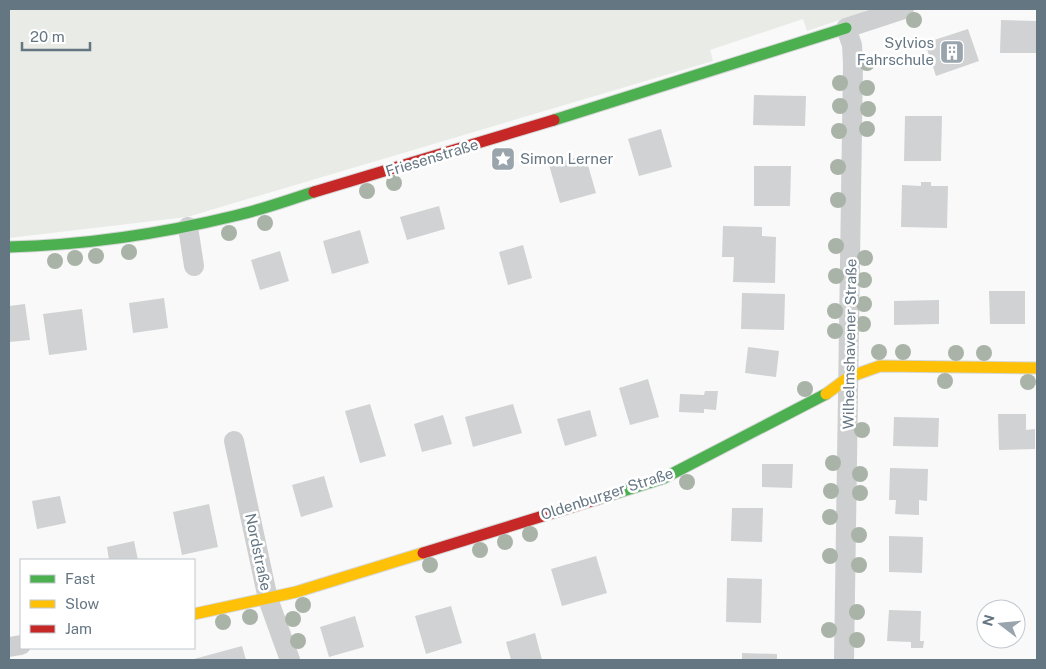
<svg xmlns="http://www.w3.org/2000/svg" width="1046" height="669" viewBox="0 0 1046 669" font-family="'Public Sans',sans-serif">
	<style>
		.green { fill: #e8ebe6 }
		.building { fill: #d0d2d3 }
		.lines { fill: none; stroke-linecap: round; stroke-linejoin: round }
		.fast-casing { stroke: #d5d6d7; stroke-width: 13 }
		.slow-casing { stroke: #d5d6d7; stroke-width: 13 }
		.jam-casing { stroke: #d5d6d7; stroke-width: 13 }
		.street { stroke: #cecfd0; stroke-width: 20 }
		.fast { stroke: #4caf50; stroke-width: 11 }
		.slow { stroke: #ffc107; stroke-width: 11 }
		.jam { stroke: #c62828; stroke-width: 11 }
		.tree { fill: #a9b3a7 }
		.labels { text-anchor: middle; stroke-width: 5; stroke-linejoin: round; paint-order: stroke }
		.poi-label { font-size: 15px; fill: #657683; stroke: #fff; text-anchor: end }
		.street-label { font-size: 15px; fill: #657683; stroke: #fff }
	</style>
	<rect width="100%" height="100%" fill="#f9f9f9"/>
	<path class="green" d="M9,9H872L807,31L803,19L710,50L713,61L187,217L9,238Z"/>
	<path class="building" d="M1001,20L1037,21V53H1000Z
		M968,29L979,61L936,76L925,43Z
		M754,95L806,96L805,126L753,125Z
		M905,116H942L941,161H904Z
		M661,129L672,167L639,176L628,139Z
		M585,155L596,193L560,203L549,165Z
		M754,166H791L790,206H754Z
		M921,182H931V186H948L947,228L901,227L902,185L921,186Z
		M439,206L445,229L407,240L400,217Z
		M723,226L762,227V236L776,237L775,283L733,282L734,257H722Z
		M360,230L369,263L332,274L323,241Z
		M523,245L532,278L508,285L499,252Z
		M280,251L289,281L260,290L251,260Z
		M989,291H1025V324H990Z
		M742,293L785,294L784,330L741,329Z
		M164,298L168,328L133,333L129,303Z
		M939,300V324L894,325V301Z
		M25,304L30,340L9,342V306Z
		M82,309L87,350L49,355L43,314Z
		M748,347L779,351L776,377L745,373Z
		M648,379L659,417L630,425L619,388Z
		M705,391H718L716,410L704,409V413L679,412L680,394L704,395Z
		M370,404L386,456L360,463L345,411Z
		M513,404L522,433L473,447L465,417Z
		M590,410L597,436L565,446L557,419Z
		M998,414H1026V430L1035,429V449L999,450Z
		M443,415L452,444L422,452L414,424Z
		M894,417L939,418L938,447L893,446Z
		M762,464H793L792,488L762,487Z
		M890,468L928,469L927,501L919,500V515L895,514L896,500H889Z
		M324,476L333,507L301,517L292,485Z
		M60,496L66,523L37,529L32,501Z
		M209,504L218,547L182,555L173,512Z
		M732,508H763L762,542L731,541Z
		M889,536L923,537L922,573L889,572Z
		M134,541L138,560H109L107,547Z
		M596,556L607,593L562,606L551,569Z
		M727,578L762,579L761,623L726,622Z
		M451,606L462,643L426,654L415,616Z
		M889,610L921,611L920,641H924L923,648H911V642L887,641Z
		M355,616L364,647L329,657L320,627Z
		M535,633L542,660H511L506,642Z
		M242,646L246,660H195L194,659Z
		M742,653L777,654V660H742Z"/>
	<g class="lines">
		<defs>
			<path id="fast" d="M554,120L846,28
				M9,247C85,245 160,234 234,216C261,210 288,200 314,192
				M598,499L664,478L826,394"/>
			<path id="slow" d="M826,394L849,377L880,366L1037,368
				M194,614L296,592L423,553"/>
			<path id="jam" d="M314,192L554,120
				M423,553L598,499"/>
		</defs>
		<use href="#fast" class="fast-casing"/>
		<use href="#slow" class="slow-casing"/>
		<use href="#jam" class="jam-casing"/>
		<path class="street" d="M188,227L194,266
			M234,441L268,599L290,660
			M9,647L21,645
			M844,660L853,64L852,45L846,28L904,9"/>
		<use href="#fast" class="fast"/>
		<use href="#slow" class="slow"/>
		<use href="#jam" class="jam"/>
	</g>
	<g class="tree">
		<circle cx="914" cy="20" r="8"/>
		<circle cx="867" cy="63" r="8"/>
		<circle cx="840" cy="83" r="8"/>
		<circle cx="867" cy="88" r="8"/>
		<circle cx="840" cy="106" r="8"/>
		<circle cx="868" cy="109" r="8"/>
		<circle cx="867" cy="129" r="8"/>
		<circle cx="839" cy="131" r="8"/>
		<circle cx="838" cy="167" r="8"/>
		<circle cx="394" cy="183" r="8"/>
		<circle cx="367" cy="191" r="8"/>
		<circle cx="838" cy="200" r="8"/>
		<circle cx="265" cy="223" r="8"/>
		<circle cx="229" cy="233" r="8"/>
		<circle cx="836" cy="246" r="8"/>
		<circle cx="129" cy="252" r="8"/>
		<circle cx="96" cy="256" r="8"/>
		<circle cx="75" cy="258" r="8"/>
		<circle cx="865" cy="258" r="8"/>
		<circle cx="55" cy="261" r="8"/>
		<circle cx="836" cy="276" r="8"/>
		<circle cx="864" cy="280" r="8"/>
		<circle cx="864" cy="304" r="8"/>
		<circle cx="835" cy="311" r="8"/>
		<circle cx="863" cy="324" r="8"/>
		<circle cx="835" cy="331" r="8"/>
		<circle cx="879" cy="352" r="8"/>
		<circle cx="903" cy="352" r="8"/>
		<circle cx="956" cy="353" r="8"/>
		<circle cx="984" cy="353" r="8"/>
		<circle cx="945" cy="381" r="8"/>
		<circle cx="1028" cy="382" r="8"/>
		<circle cx="805" cy="389" r="8"/>
		<circle cx="862" cy="430" r="8"/>
		<circle cx="833" cy="463" r="8"/>
		<circle cx="860" cy="474" r="8"/>
		<circle cx="687" cy="482" r="8"/>
		<circle cx="831" cy="491" r="8"/>
		<circle cx="860" cy="493" r="8"/>
		<circle cx="830" cy="517" r="8"/>
		<circle cx="530" cy="534" r="8"/>
		<circle cx="859" cy="535" r="8"/>
		<circle cx="505" cy="542" r="8"/>
		<circle cx="480" cy="550" r="8"/>
		<circle cx="830" cy="556" r="8"/>
		<circle cx="430" cy="565" r="8"/>
		<circle cx="859" cy="565" r="8"/>
		<circle cx="303" cy="605" r="8"/>
		<circle cx="857" cy="612" r="8"/>
		<circle cx="250" cy="617" r="8"/>
		<circle cx="293" cy="619" r="8"/>
		<circle cx="223" cy="622" r="8"/>
		<circle cx="829" cy="630" r="8"/>
		<circle cx="857" cy="640" r="8"/>
		<circle cx="298" cy="641" r="8"/>
	</g>
	<defs>
		<symbol id="building-square" viewBox="-11 -11 22 22"><rect x="-9" y="-9" width="18" height="18" rx="4" fill="#99a4ac" stroke="#fff"/><path d="M-4-6H4V6H1V3H-1V6H-4ZM-2.5-4.3h1.7v1.8h-1.7ZM.8-4.3h1.7v1.8H.8ZM-2.5-1h1.7V.8h-1.7ZM.8-1h1.7V.8H.8Z" fill="#fff"/></symbol>
		<symbol id="sight-square" viewBox="-11 -11 22 22"><rect x="-9" y="-9" width="18" height="18" rx="4" fill="#99a4ac" stroke="#fff"/><path d="M0-6L1.8-2.2L6-1.7L2.9 1.2L3.7 5.4L0 3.3L-3.7 5.4L-2.9 1.2L-6-1.7L-1.8-2.2Z" fill="#fff"/></symbol>
	</defs>
	<g fill-rule="evenodd">
		<use href="#building-square" x="938" y="38" width="28" height="28"/>
		<use href="#sight-square" x="489" y="145" width="28" height="28"/>
	</g>
	<g class="labels">
		<g class="poi-label">
			<text x="934" y="48">Sylvios<tspan x="934" dy="17">Fahrschule</tspan></text>
			<text x="520" y="164" text-anchor="start">Simon Lerner</text>
		</g>
		<g class="street-label">
			<text transform="translate(432 158) rotate(-17)" y="5">Friesenstraße</text>
			<text transform="translate(850 344) rotate(-89)" y="5">Wilhelmshavener Straße</text>
			<text transform="translate(607 494) rotate(-18)" y="5">Oldenburger Straße</text>
			<text transform="translate(258 552) rotate(78)" y="5">Nordstraße</text>
		</g>
	</g>
	<rect width="1046" height="669" fill="none" stroke="#657683" stroke-width="20"/>
	<rect x="20" y="559" width="175" height="90" fill="#ffffff" stroke="#c1c8cd"/>
	<rect x="30" y="575" width="25" height="8" fill="#4caf50" stroke="#c1c8cd"/>
	<text x="65" y="584" font-size="15" fill="#657683">Fast</text>
	<rect x="30" y="600" width="25" height="8" fill="#ffc107" stroke="#c1c8cd"/>
	<text x="65" y="609" font-size="15" fill="#657683">Slow</text>
	<rect x="30" y="625" width="25" height="8" fill="#c62828" stroke="#c1c8cd"/>
	<text x="65" y="634" font-size="15" fill="#657683">Jam</text>
	<g transform="translate(1001 624) rotate(286)"><circle r="24" fill="#ffffff" stroke="#c1c8cd"/>
	<path d="M0-4L9 19L0 12L-9 19Z" fill="#99a4ac"/>
	<text y="-8" font-size="14" font-weight="bold" text-anchor="middle" fill="#657683">N</text>
	</g>
	<path d="M22 42v8h68v-8" fill="none" stroke="#657683" stroke-width="2.5"/>
	<text x="30" y="42" font-size="15" fill="#657683" stroke="#ffffff" stroke-width="4" paint-order="stroke">20 m</text>
</svg>
